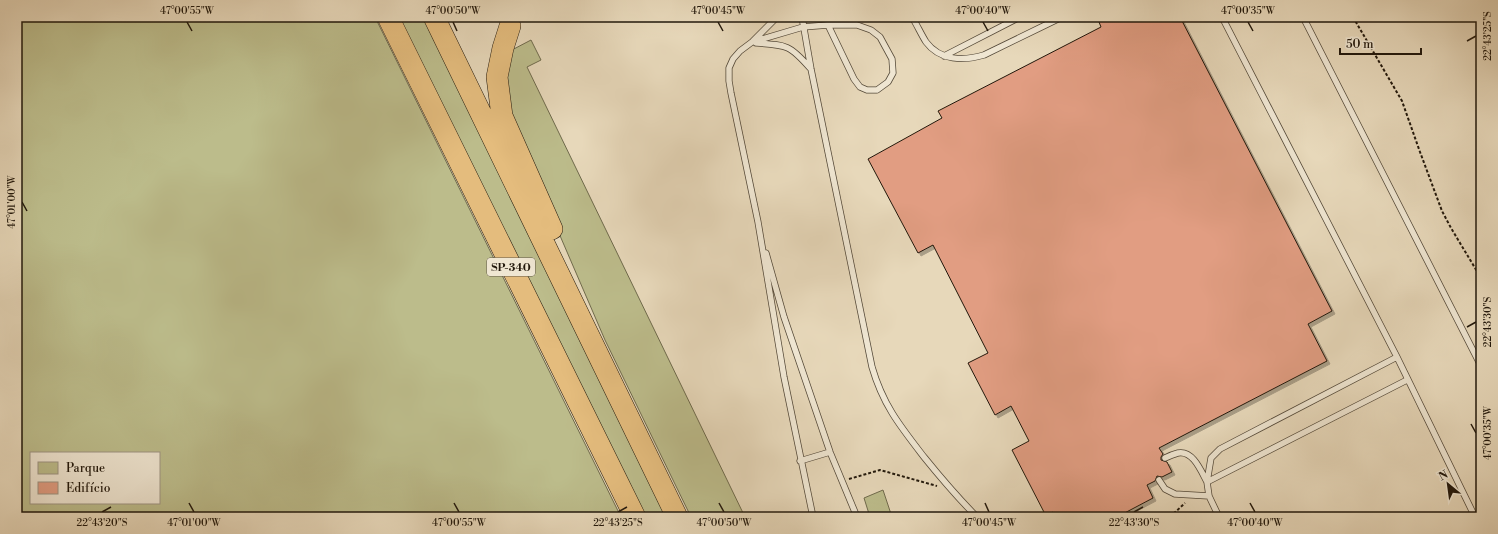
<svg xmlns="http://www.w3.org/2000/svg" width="1498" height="534" viewBox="0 0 1498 534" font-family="'Libre Bodoni',serif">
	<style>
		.green { fill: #bcbc8b; stroke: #6f6a4c; fill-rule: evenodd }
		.building { fill: #e19d82; stroke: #22180c; filter: url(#shadow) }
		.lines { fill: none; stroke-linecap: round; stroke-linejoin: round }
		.lane-casing { stroke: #534838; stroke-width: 7 }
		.highway-casing { stroke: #22180c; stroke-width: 22 }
		.path { stroke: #22180c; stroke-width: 2; stroke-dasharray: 3 2; stroke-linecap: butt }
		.lane { stroke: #efe6d2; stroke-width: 5.5 }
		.highway { stroke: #e4bc7d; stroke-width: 21 }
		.ticks { fill: none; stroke: #22180c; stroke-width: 1.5 }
		.labels { text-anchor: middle; stroke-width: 3; stroke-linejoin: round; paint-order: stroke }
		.shield { fill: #efe6d2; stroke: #605647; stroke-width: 1 }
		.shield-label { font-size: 11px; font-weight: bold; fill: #22180c }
		.neatline { fill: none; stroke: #22180c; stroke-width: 1.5 }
		.ticks-label { font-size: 10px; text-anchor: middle; fill: #22180c }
	</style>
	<defs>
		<filter id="shadow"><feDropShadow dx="3" dy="3" stdDeviation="0" flood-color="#0004"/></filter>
	</defs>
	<rect width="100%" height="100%" fill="#e7d8ba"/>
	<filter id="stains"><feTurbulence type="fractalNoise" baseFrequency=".005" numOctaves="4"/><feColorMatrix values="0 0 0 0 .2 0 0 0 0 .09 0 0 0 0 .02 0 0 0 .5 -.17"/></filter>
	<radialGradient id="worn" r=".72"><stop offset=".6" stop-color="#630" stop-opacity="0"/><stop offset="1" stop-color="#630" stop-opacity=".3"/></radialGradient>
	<path class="green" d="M17,17H375L621,517H17ZM31,453H159V503H31Z
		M396,17H425L670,517H642Z
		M531,40L541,60L527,67L745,517H691L605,340L514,129L505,90L510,51Z
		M883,490L892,517H870L864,498Z"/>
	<path class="building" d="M1097,17H1180L1332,311L1308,324L1327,361L1159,448L1163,454L1161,457V460L1167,462L1172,472L1162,477L1157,476L1155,481L1147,485L1153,498L1117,517H1056L1053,512L1046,516L1012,450L1029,441L1011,406L995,415L968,363L988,353L933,245L918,253L868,159L942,118L938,111L1101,27Z"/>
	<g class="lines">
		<defs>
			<path id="lane" d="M802,17L811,69L872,367C883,405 900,426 924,457C941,478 958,498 977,517
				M912,17C917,25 921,34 926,42C940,61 964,61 984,55L1062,17
				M1222,17L1397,357L1475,517
				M1303,17L1481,366
				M753,41L777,17
				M756,43C787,45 790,45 810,68
				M944,56L1020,17
				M766,253L784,317L830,452L857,517
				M1165,458C1169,456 1174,454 1178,453C1193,450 1201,471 1207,482
				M800,461L830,452
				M1159,480L1165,489L1175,494L1209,496
				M1207,482L1407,380
				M813,517L784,377L758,222L731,93L729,81V68L733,59L740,51L752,42L803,27L828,25H857L871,30L880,37L892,59L893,73L888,82L877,90H867L860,87L854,79L828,25
				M1219,517L1209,496L1207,482L1211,458L1220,449L1397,357"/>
			<path id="highway" d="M388,17L635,517
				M434,17L677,517
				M510,26L503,48L497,77L502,116L552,229"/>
		</defs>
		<use href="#lane" class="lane-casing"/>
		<use href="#highway" class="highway-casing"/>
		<path class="path" d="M1353,17L1402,101L1420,152L1442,211L1451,228L1481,278
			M849,479L880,470L937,486
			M1170,517L1185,503"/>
		<use href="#lane" class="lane"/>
		<use href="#highway" class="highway"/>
	</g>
	<path class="ticks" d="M187,22L192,31M453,22L457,31M718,22L723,31M983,22L988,31M1248,22L1253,31M1467,41L1476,36M22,202L27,211M1467,327L1476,322M1471,424L1476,433M189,503L194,512M454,503L459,512M719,503L724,512M985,503L989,512M1250,503L1255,512M102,512L111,507M618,512L627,507M1134,512L1143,507"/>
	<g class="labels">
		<rect class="shield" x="487" y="258" width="48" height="18" rx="3"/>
		<g class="shield-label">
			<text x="511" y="271">SP-340</text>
		</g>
	</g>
	<rect width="1498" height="534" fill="none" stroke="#e7d8ba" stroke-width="44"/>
	<rect x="30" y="452" width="130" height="52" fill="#efe6d2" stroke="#9d9483"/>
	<rect x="38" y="462" width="20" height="12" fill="#bcbc8b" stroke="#9d9483"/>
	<text x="66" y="472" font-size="12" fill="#22180c">Parque</text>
	<rect x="38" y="482" width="20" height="12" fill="#e19d82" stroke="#9d9483"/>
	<text x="66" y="492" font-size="12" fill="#22180c">Edifício</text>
	<g transform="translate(1448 484) rotate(331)" stroke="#efe6d2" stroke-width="3" paint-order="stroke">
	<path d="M0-3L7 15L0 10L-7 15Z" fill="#22180c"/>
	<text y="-6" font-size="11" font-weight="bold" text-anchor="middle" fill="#22180c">N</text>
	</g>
	<path d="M1340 48v6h81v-6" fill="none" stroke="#22180c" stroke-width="2"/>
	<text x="1346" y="48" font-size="12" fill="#22180c" stroke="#efe6d2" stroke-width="3" paint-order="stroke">50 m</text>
	<rect x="22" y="22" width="1454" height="490" class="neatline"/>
	<g class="ticks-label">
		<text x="187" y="14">47°00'55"W</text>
		<text x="453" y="14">47°00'50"W</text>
		<text x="718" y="14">47°00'45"W</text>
		<text x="983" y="14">47°00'40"W</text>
		<text x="1248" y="14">47°00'35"W</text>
		<text transform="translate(1487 36) rotate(-90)" y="4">22°43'25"S</text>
		<text transform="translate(11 202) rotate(-90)" y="4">47°01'00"W</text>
		<text transform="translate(1487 322) rotate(-90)" y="4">22°43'30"S</text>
		<text transform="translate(1487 433) rotate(-90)" y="4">47°00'35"W</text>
		<text x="102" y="526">22°43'20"S</text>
		<text x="194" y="526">47°01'00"W</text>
		<text x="459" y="526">47°00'55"W</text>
		<text x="618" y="526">22°43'25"S</text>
		<text x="724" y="526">47°00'50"W</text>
		<text x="989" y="526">47°00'45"W</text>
		<text x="1134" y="526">22°43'30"S</text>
		<text x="1255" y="526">47°00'40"W</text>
	</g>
	<rect width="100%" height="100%" filter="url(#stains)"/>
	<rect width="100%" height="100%" fill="url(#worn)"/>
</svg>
